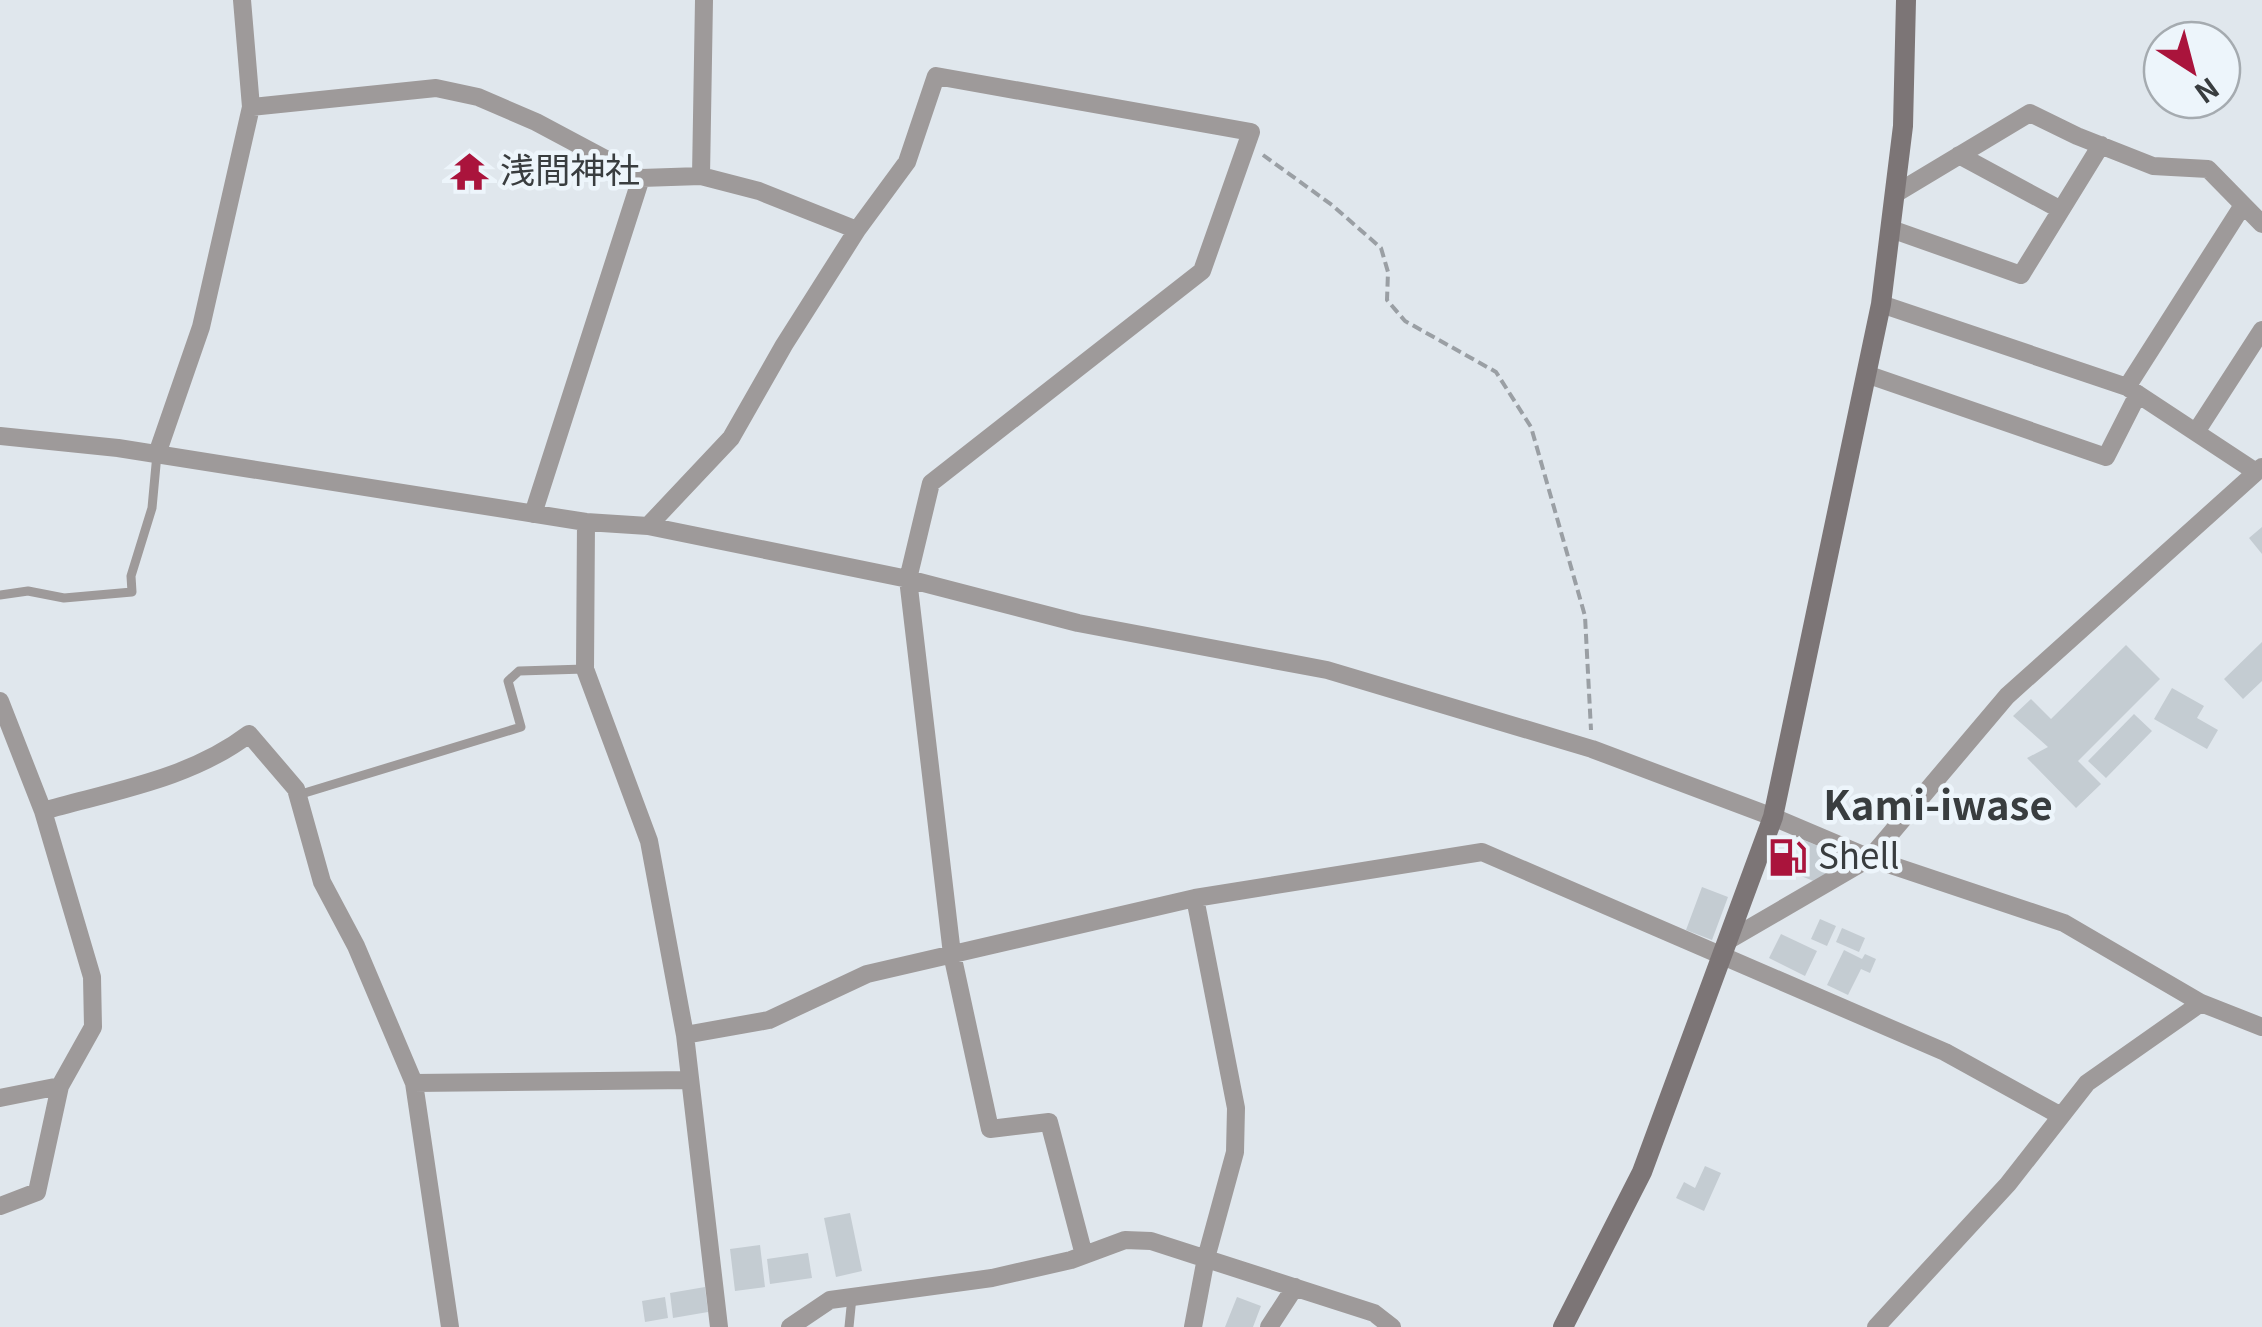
<svg xmlns="http://www.w3.org/2000/svg" width="2262" height="1327" viewBox="0 0 2262 1327" font-family="Georgia,'Noto Sans JP',serif">
	<style>
		.building { fill: #c4ccd2 }
		.lines { fill: none; stroke-linecap: round; stroke-linejoin: round }
		.path { stroke: #9a9fa4; stroke-width: 4; stroke-dasharray: 10 5; stroke-linecap: butt }
		.lane { stroke: #9e9a9a; stroke-width: 9 }
		.street { stroke: #9e9a9a; stroke-width: 18 }
		.secondary { stroke: #7c7576; stroke-width: 20 }
		.labels { text-anchor: middle; stroke-width: 9; stroke-linejoin: round; paint-order: stroke }
		.poi-label { font-size: 35px; fill: #393d3f; stroke: #edf5fb; text-anchor: start }
		.quarter-label { font-size: 40px; font-weight: bold; fill: #393d3f; stroke: #edf5fb }
	</style>
	<rect width="100%" height="100%" fill="#e0e7ed"/>
	<path class="building" d="M2262,527V554L2249,538Z
		M2262,642V681L2243,699L2224,679Z
		M2126,645L2160,679L2078,761L2101,784L2076,808L2027,758L2048,747L2013,716L2031,699L2051,719Z
		M2172,688L2204,706L2197,718L2218,730L2207,749L2154,719Z
		M2134,714L2152,731L2106,778L2088,761Z
		M1804,840L1850,860L1816,882L1791,872Z
		M1702,887L1728,897L1712,940L1686,930Z
		M1820,919L1836,926L1827,946L1811,939Z
		M1842,928L1865,938L1859,952L1836,942Z
		M1781,934L1817,951L1805,976L1769,958Z
		M1844,950L1862,959L1865,954L1876,959L1870,973L1861,969L1848,995L1827,985Z
		M1705,1166L1721,1173L1704,1211L1676,1198L1684,1182L1695,1188Z
		M850,1213L862,1271L836,1277L824,1218Z
		M760,1245L765,1287L735,1291L730,1249Z
		M808,1253L812,1278L770,1284L767,1259Z
		M705,1287L708,1312L673,1318L670,1293Z
		M665,1297L668,1318L645,1322L642,1301Z
		M1237,1297L1261,1306L1253,1327H1225Z"/>
	<g class="lines">
		<path class="path" d="M1263,155L1332,205L1381,248L1388,272L1387,300L1405,321L1496,372L1531,427L1585,616L1591,730"/>
		<path class="lane" d="M0,595L28,591L64,598L132,592L131,576L152,508L157,454
			M298,795L521,727L508,681L519,671L585,669
			M849,1327L852,1297"/>
		<path class="street" d="M251,107L436,88L478,97L536,122L641,178L533,514
			M1959,155L2061,210
			M701,176L704,0
			M641,178L701,176L759,191L857,230
			M1895,194L2030,113L2077,136L2153,166L2208,169L2262,224
			M1891,229L2021,275L2101,145
			M1881,304L2127,387L2256,472
			M1866,374L2106,457L2138,394
			M2127,387L2243,205
			M2196,432L2262,330
			M0,436L118,448L586,522L648,526L908,579L1078,623L1327,670L1592,749L1773,817L1870,858L2064,923L2201,1003L2262,1027
			M157,454L201,327L251,107L242,0
			M586,522L585,669L649,841L685,1035L719,1327
			M648,526L731,438L784,345L857,230L907,162L936,76L1251,132L1202,271L931,483L908,579L952,954L990,1129L1049,1122L1084,1255
			M0,701L43,811L92,977L93,1027L60,1086L37,1192L0,1206
			M43,811C113,791 190,779 249,734L296,789L322,882L356,946L414,1083L450,1327
			M1729,940L1870,858L2007,696L2262,467
			M685,1035L769,1020L867,974L1195,898L1482,852L1945,1052L2061,1116
			M414,1083L690,1080
			M0,1098L60,1086
			M790,1327L830,1300L992,1278L1071,1260L1125,1240L1151,1241L1374,1313L1392,1327
			M1193,1327L1206,1258L1235,1152L1236,1108L1195,898
			M1269,1327L1295,1287
			M1876,1327L2008,1184L2087,1083L2201,1003"/>
		<path class="secondary" d="M1563,1327L1642,1172L1773,817L1881,304L1903,126L1906,0"/>
	</g>
	<defs>
		<symbol id="temple-bare" viewBox="-9 -9 18 18"><path d="M0-6L5-2H3V0L6.5 2.5H4V6H1.5V3h-3V6H-4V2.5H-6.5L-3 0V-2H-5Z" fill="#aa143c" stroke="#edf5fb" stroke-width="2.5" paint-order="stroke"/></symbol>
		<symbol id="fuel-bare" viewBox="-9 -9 18 18"><path d="M-5.5-6h7V0h2V4h1.3V-2.5L3-4.5l.8-.8L6-3V5H2.5V1h-1V6h-7ZM-4.2-4.7v3.2H.2V-4.7Z" fill="#aa143c" stroke="#edf5fb" stroke-width="2.5" paint-order="stroke"/></symbol>
	</defs>
	<g fill-rule="evenodd">
		<use href="#temple-bare" x="442" y="144" width="55" height="55"/>
		<use href="#fuel-bare" x="1760" y="830" width="55" height="55"/>
	</g>
	<g class="labels">
		<g class="poi-label">
			<text x="500" y="183">浅間神社</text>
			<text x="1818" y="869">Shell</text>
		</g>
		<g class="quarter-label">
			<text x="1938" y="820">Kami-iwase</text>
		</g>
	</g>
	<g transform="translate(2192 70) rotate(144)"><circle r="48" fill="#edf5fb" stroke="#a5abb0" stroke-width="2.5"/>
	<path d="M0-8L18 38L0 25L-18 38Z" fill="#aa143c"/>
	<text y="-15" font-size="28" font-weight="bold" text-anchor="middle" fill="#393d3f">N</text>
	</g>
</svg>
